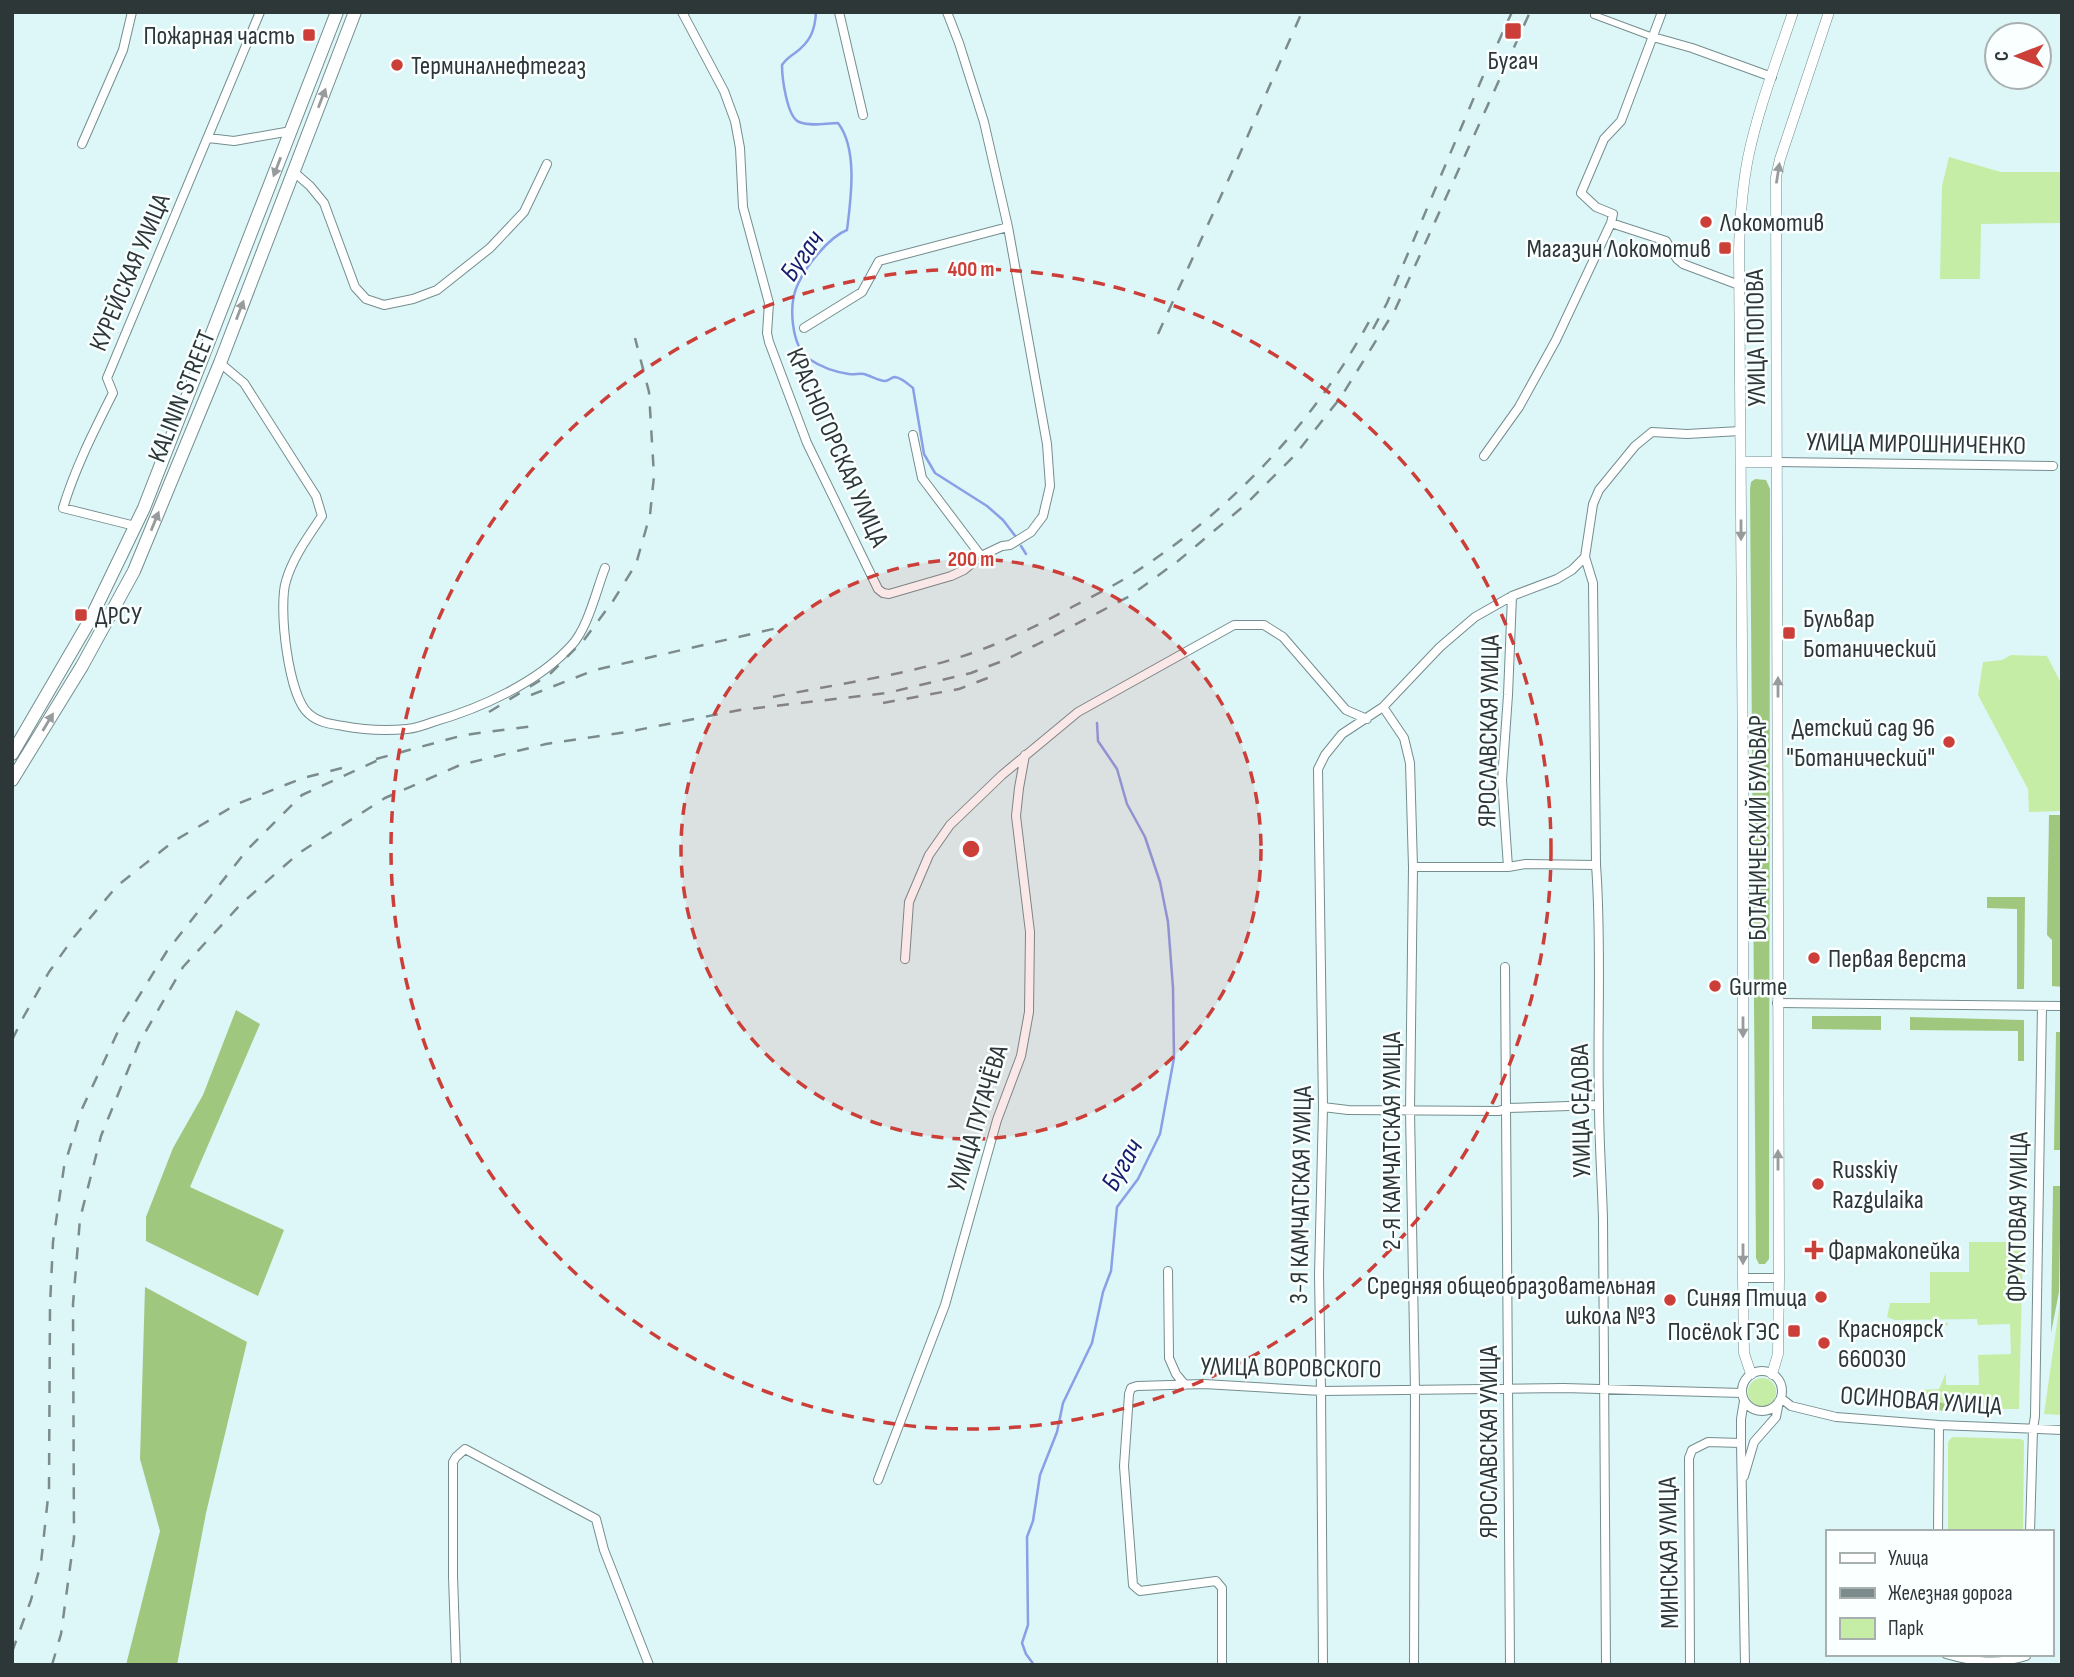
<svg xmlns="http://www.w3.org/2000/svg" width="2074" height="1677" viewBox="0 0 2074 1677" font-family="'Sofia Sans Condensed',sans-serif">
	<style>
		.green { fill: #c6eda5 }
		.forest { fill: #a0c77e }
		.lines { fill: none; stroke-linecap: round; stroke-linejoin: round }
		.stream { stroke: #899fe6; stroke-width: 2.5 }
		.pedestrian-casing { stroke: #758d8e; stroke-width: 8 }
		.minor-casing { stroke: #758d8e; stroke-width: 10 }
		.tertiary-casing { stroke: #758d8e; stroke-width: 11 }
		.primary-casing { stroke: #758d8e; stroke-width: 14 }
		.pedestrian { stroke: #fff; stroke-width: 6 }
		.minor { stroke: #fff; stroke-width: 8 }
		.tertiary { stroke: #fff; stroke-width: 10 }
		.primary { stroke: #fff; stroke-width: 12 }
		.rail { stroke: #7c8c8d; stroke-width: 2.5; stroke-dasharray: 12 12; stroke-linecap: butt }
		.oneway { fill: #969b9c }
		.ring { fill: none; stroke: #cc3e38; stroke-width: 3.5; stroke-dasharray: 12 9 }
		.poi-dot { fill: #cc3e38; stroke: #faffff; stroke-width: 2.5 }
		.labels { text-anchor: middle; stroke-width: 5; stroke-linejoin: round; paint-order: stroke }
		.poi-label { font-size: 26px; fill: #2e3738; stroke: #faffff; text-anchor: start }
		.street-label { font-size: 26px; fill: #2e3738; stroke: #faffff }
		.water-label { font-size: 28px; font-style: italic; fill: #141d6d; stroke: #faffff }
		.centre { fill: #cc3e38; stroke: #faffff; stroke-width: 3.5 }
		.ring-label { font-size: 21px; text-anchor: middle; font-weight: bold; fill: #cc3e38; stroke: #faffff; stroke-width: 5; stroke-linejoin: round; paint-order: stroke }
	</style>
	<rect width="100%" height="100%" fill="#ddf6f8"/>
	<path class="green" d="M1949,157L2001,172H2062V223L1981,224L1980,279H1940L1942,186Z
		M2011,655L2047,656L2062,685V811L2029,812L2028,789L1978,695L1983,662L2002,660Z
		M1969,1242H2023L2019,1409H1948L1941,1401L1921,1394L1920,1390L1939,1389L1946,1373V1385H1979L1978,1355L2011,1354L2010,1324L1978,1325L1977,1319L1895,1320L1887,1317L1890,1303H1930V1272H1969Z
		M2062,1288V1415L2044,1414Z
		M1900,1323H1948V1325C1929,1329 1917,1340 1901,1326Z
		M1748 1392a14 14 0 1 1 28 0a14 14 0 1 1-28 0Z
		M1953,1437L2021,1439L2024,1441L2023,1532H1948V1444L1949,1440Z"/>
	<path class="forest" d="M1755,479L1766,480L1770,489L1769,1259L1765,1264H1759L1756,1258L1750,489L1751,482Z
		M2049,815H2062V987L2052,986V940L2047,935Z
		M1987,897H2025L2024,989H2017V909L1987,908Z
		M236,1010L260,1024L190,1187L284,1230L258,1296L146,1241V1217L173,1148L203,1095Z
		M1812,1016H1881V1030L1812,1029Z
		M1910,1017L2024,1020V1061H2018V1031L1910,1030Z
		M2056,1032H2062V1150H2054Z
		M2053,1186H2061L2059,1292L2051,1333Z
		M145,1287L247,1342L206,1513L177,1665H126L160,1531L140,1459Z
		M1921,1394L1945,1404L1944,1411L1919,1407L1916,1404L1917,1399Z"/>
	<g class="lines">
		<path class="stream" d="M816,12C815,31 810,42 795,53C789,57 786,59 782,65C782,78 787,117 799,122C811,127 826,123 838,123C858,149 851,198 847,230C829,237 806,266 798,284C788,304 791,346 809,359C821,367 835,372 849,374C854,375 859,373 864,374C871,376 879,381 885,381C889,381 891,377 895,377C902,378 908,384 913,388L924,454L935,473L987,506L1003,520L1016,537
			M1021,546L1026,554
			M1034,1665L1026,1654L1022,1643L1028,1625L1027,1537L1033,1521L1040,1475L1057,1432L1063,1403L1092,1343L1103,1292L1111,1271L1117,1207L1138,1179L1160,1134L1174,1058L1173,988L1168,922L1160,882L1145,837L1127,804L1117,769L1098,741L1097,723"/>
		<defs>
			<path id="pedestrian" d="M1594,15L1653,37"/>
			<path id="minor" d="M682,12L724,91L735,121L740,148L743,207L769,303L767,333L769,342L807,443L878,589L883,593L889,594L951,576L964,570L981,556L1002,546L1010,545L1031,532L1043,516L1050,486L1047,444L1008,227L984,122L959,43L947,12
				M839,12L863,115
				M1653,37L1692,48L1772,77
				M208,138L234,141L291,131
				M82,144L123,50L132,12
				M294,172L310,186L324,203L355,287L366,299L384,305L413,299L437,290L490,248L524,212L547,164
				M1611,223L1666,241L1677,259L1683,264L1739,285
				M804,328L862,292L879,261L1008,227
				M220,363L244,383L316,496L322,516C308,537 293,557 286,581C278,606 288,697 309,714C319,723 331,724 343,726C364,730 386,731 407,729C416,728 425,725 433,722C481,708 537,683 571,646C588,628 596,591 605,568
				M913,435L922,478L981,556
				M1484,456L1519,407L1556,340L1611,223L1613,214L1596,207L1581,193L1604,139L1621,121L1662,12
				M1777,462L2053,466
				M135,526L63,508C75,468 94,431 113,393L107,378L260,12
				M1585,557L1593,583L1596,865C1602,944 1597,1024 1599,1103C1599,1142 1602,1181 1603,1220C1604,1368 1604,1516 1606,1665
				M1383,707L1404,738L1410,763L1413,867L1410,1111L1415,1390L1414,1665
				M1413,867H1508L1526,864L1596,865
				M1508,867L1502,780L1508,695L1512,596
				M905,959L909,902L929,855L950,825L1002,775L1078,712L1234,625H1264L1283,637L1346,710L1367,719
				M1505,967L1510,1665
				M1777,1003L2062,1006
				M1323,1107L1348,1110L1499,1111L1507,1108L1599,1105
				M1168,1271L1169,1358L1176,1374L1185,1385
				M1743,1278H1779
				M1742 1391a20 20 0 1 1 40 0a20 20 0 1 1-40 0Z
				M1781,1398L1791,1406L1836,1417L1939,1425L2062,1430
				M1744,1401L1741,1419V1443L1745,1665
				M1744,1476L1754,1442L1776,1417L1779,1401
				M878,1480L945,1305L997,1120L1021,1056L1029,1012L1030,932L1016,816L1019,788L1025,755
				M1938,1532L1939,1425
				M2030,1532L2033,1429L2035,1416L2042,1006
				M1946,1654C1973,1662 1998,1665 2026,1656V1654
				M456,1665L453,1576V1462L456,1457L465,1449L596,1519L604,1550L649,1665
				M1222,1665V1588L1216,1581L1140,1591L1133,1585L1124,1466L1129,1394L1131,1388L1137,1386L1204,1384L1321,1391L1564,1388L1742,1393
				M1323,1665L1321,1391L1319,1275L1323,1107L1318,769L1325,755L1342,734L1383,707L1440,647L1475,617L1512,596L1557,579L1572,570L1585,557L1593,504L1599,490L1635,446L1652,432L1687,434L1740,431
				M1690,1665L1689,1458L1692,1450L1708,1442L1741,1443"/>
			<path id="tertiary" d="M1741,462H1777
				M1751,1374L1744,1353L1743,1278V776L1739,250C1740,219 1742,188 1748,158C1758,109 1777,60 1793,12
				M1772,1374L1778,1354L1779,1278L1776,177L1780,159L1829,12"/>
			<path id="primary" d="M12,754L90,620L144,508L337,12
				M12,780L82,666L134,571L220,363L355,12"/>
		</defs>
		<use href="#pedestrian" class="pedestrian-casing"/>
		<use href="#minor" class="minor-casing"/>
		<use href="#tertiary" class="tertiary-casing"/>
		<use href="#primary" class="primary-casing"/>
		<use href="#pedestrian" class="pedestrian"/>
		<use href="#minor" class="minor"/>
		<use href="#tertiary" class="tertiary"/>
		<use href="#primary" class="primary"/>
		<path class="rail" d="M1373,329L1387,303L1486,69L1512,12
			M1158,334L1231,174L1302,12
			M531,695L595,670L786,626
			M773,697C841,683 910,675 975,652C1008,640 1041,624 1072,607C1093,596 1116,585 1137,571C1234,508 1318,418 1372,316
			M883,703L959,689L998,674
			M489,712L549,675L584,640L613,601L636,564L650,515L654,476L649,392L635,338
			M376,759L464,735L534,726
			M12,1040L24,1016L49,972L74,937L117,886L174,841L237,804L303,778L346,767
			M12,1652L31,1600L41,1563L49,1488L50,1305L53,1242L64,1167L81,1111L121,1025L167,951L247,850L302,795L385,757
			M52,1665L61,1634L74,1538L73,1304L80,1219L101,1136L139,1043L183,967L241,904L299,853L385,798L460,765L546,744L627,732L740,710L887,693L971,673L1005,660L1036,645L1130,596L1178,561L1245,505L1295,455L1341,397L1395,310L1530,12"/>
	</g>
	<defs><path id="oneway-solid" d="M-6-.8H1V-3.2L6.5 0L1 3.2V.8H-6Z" transform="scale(1.75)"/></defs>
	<g class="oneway">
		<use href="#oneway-solid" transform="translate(322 98) rotate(-69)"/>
		<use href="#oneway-solid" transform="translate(277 167) rotate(111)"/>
		<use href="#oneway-solid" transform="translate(1778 173) rotate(-81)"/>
		<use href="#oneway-solid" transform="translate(240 310) rotate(-69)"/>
		<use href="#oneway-solid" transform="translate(155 521) rotate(-68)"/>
		<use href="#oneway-solid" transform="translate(1741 530) rotate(90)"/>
		<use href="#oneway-solid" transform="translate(1778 687) rotate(-90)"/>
		<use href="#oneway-solid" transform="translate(48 722) rotate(-59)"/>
		<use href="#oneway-solid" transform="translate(1743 1027) rotate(90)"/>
		<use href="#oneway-solid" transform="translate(1778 1160) rotate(-90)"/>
		<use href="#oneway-solid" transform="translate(1743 1254) rotate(90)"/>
	</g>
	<circle cx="971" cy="849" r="290" fill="#cc3e38" fill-opacity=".12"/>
	<g class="ring">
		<circle cx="971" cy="849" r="290"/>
		<circle cx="971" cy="849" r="580"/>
	</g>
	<g class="poi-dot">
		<rect x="1504" y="22" width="18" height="18" rx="3.5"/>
		<rect x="302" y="28" width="14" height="14" rx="3.5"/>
		<circle cx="397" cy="65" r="7"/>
		<circle cx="1706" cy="222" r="7"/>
		<rect x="1718" y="241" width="14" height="14" rx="3.5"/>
		<rect x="74" y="608" width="14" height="14" rx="3.5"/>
		<rect x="1782" y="626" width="14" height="14" rx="3.5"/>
		<circle cx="1949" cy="742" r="7"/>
		<circle cx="1814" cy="958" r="7"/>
		<circle cx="1715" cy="986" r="7"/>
		<circle cx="1818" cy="1184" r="7"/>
		<path d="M1810.5 1239.5h7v7h7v7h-7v7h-7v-7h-7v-7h7z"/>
		<circle cx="1821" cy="1297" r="7"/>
		<circle cx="1670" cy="1300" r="7"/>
		<rect x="1787" y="1324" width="14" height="14" rx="3.5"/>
		<circle cx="1824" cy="1343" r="7"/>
	</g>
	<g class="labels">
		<g class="poi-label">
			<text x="295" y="44" text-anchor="end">Пожарная часть</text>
			<text x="1513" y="69" text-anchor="middle">Бугач</text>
			<text x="411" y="74">Терминалнефтегаз</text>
			<text x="1720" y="231">Локомотив</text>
			<text x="1711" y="257" text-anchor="end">Магазин Локомотив</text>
			<text x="95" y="624">ДРСУ</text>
			<text x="1803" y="627">Бульвар<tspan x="1803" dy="30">Ботанический</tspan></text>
			<text x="1935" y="736" text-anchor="end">Детский сад 96<tspan x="1935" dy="30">"Ботанический"</tspan></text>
			<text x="1828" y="967">Первая верста</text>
			<text x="1729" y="995">Gurme</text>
			<text x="1832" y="1178">Russkiy<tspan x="1832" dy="30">Razgulaika</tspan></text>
			<text x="1828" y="1259">Фармакопейка</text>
			<text x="1656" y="1294" text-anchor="end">Средняя общеобразовательная<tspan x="1656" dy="30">школа №3</tspan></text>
			<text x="1807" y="1306" text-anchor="end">Синяя Птица</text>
			<text x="1838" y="1337">Красноярск<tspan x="1838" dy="30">660030</tspan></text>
			<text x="1780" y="1340" text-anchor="end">Посёлок ГЭС</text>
		</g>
		<g class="street-label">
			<text transform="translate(129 272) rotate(-67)" y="9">КУРЕЙСКАЯ УЛИЦА</text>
			<text transform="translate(1755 338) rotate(-91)" y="9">УЛИЦА ПОПОВА</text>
			<text transform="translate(181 396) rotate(-68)" y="9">KALININ STREET</text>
			<text transform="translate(1916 443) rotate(1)" y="9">УЛИЦА МИРОШНИЧЕНКО</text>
			<text transform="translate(838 447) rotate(66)" y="9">КРАСНОГОРСКАЯ УЛИЦА</text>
			<text transform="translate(1488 731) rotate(-89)" y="9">ЯРОСЛАВСКАЯ УЛИЦА</text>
			<text transform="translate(1757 828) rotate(-90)" y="9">БОТАНИЧЕСКИЙ БУЛЬВАР</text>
			<text transform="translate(1580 1111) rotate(-91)" y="9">УЛИЦА СЕДОВА</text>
			<text transform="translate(977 1118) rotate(-73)" y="9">УЛИЦА ПУГАЧЁВА</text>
			<text transform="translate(1391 1141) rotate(-90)" y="9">2-Я КАМЧАТСКАЯ УЛИЦА</text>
			<text transform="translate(1300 1195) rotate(-89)" y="9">3-Я КАМЧАТСКАЯ УЛИЦА</text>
			<text transform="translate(2017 1217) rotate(-89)" y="9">ФРУКТОВАЯ УЛИЦА</text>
			<text transform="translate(1291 1367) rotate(1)" y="9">УЛИЦА ВОРОВСКОГО</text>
			<text transform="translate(1921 1400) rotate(4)" y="9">ОСИНОВАЯ УЛИЦА</text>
			<text transform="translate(1488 1442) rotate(-90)" y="9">ЯРОСЛАВСКАЯ УЛИЦА</text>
			<text transform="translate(1668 1553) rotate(-91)" y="9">МИНСКАЯ УЛИЦА</text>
		</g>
		<g class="water-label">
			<text transform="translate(801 255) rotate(-55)" y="10">Бугач</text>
			<text transform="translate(1121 1164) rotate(-60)" y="10">Бугач</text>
		</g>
	</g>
	<circle cx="971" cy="849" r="10" class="centre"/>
	<g class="ring-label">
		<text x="971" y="276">400 m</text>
		<text x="971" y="566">200 m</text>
	</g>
	<rect width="2074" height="1677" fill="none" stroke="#2e3738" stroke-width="28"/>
	<rect x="1826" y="1530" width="228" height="126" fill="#faffff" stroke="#a8afaf" stroke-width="2"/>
	<rect x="1840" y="1553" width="35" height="10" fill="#ffffff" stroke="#a8afaf" stroke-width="2"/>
	<text x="1888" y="1565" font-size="21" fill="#2e3738">Улица</text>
	<rect x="1840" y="1588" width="35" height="10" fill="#7c8c8d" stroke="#a8afaf" stroke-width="2"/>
	<text x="1888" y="1600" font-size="21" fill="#2e3738">Железная дорога</text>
	<rect x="1840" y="1618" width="35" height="21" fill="#c6eda5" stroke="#a8afaf" stroke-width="2"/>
	<text x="1888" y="1635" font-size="21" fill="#2e3738">Парк</text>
	<g transform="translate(2018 56) rotate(270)"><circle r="33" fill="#faffff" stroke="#a8afaf" stroke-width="2"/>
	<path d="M0-5L12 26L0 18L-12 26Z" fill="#cc3e38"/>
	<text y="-10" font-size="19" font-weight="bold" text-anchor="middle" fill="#2e3738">С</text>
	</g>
</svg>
